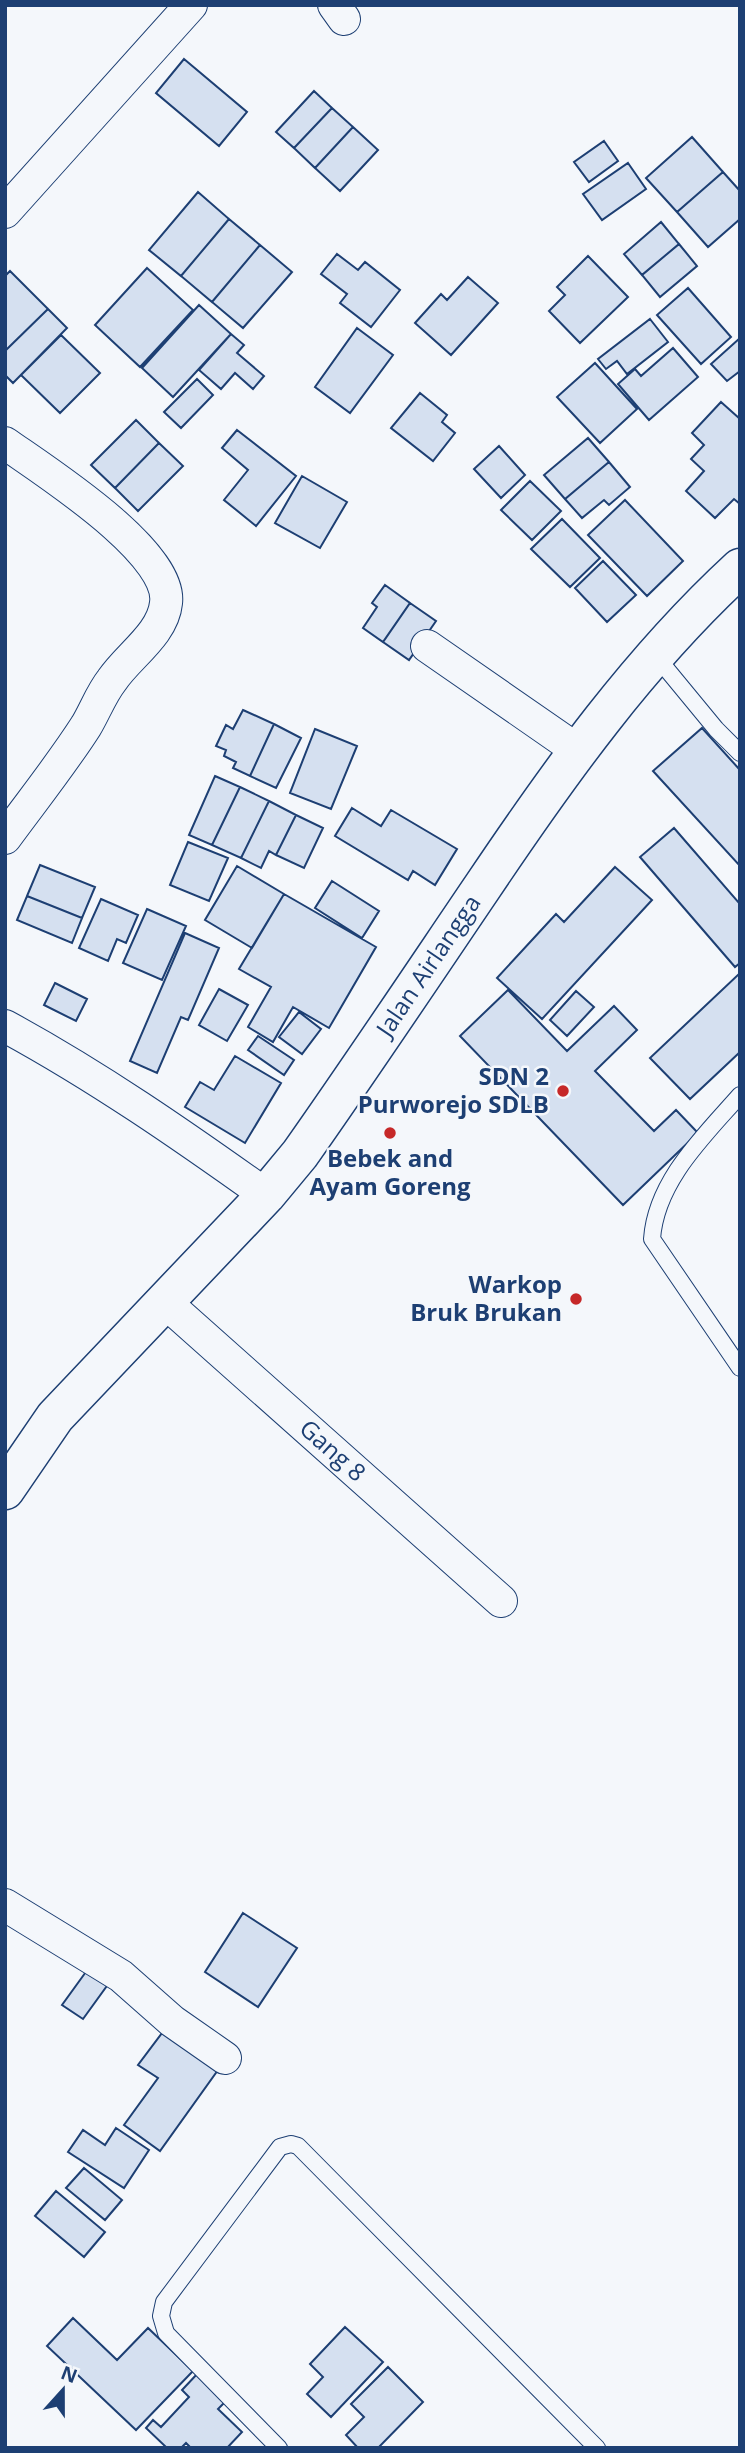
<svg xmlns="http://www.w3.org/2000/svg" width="745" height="2453" viewBox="0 0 745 2453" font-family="'Open Sans',sans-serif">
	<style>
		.building { fill: #d5e0f0; stroke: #1d3f73; stroke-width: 2 }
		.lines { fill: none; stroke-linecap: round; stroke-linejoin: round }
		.service-casing { stroke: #1d3f73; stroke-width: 18 }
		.minor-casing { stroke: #1d3f73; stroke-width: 34 }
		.primary-casing { stroke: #1d3f73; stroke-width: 41 }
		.service { stroke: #f4f7fb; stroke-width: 16 }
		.minor { stroke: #f4f7fb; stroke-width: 32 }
		.primary { stroke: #f4f7fb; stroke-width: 38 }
		.poi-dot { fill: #c62828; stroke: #f4f7fb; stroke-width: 2.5 }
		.labels { text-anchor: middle; stroke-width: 5; stroke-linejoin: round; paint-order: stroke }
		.street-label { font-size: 24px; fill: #1d3f73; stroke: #f4f7fb }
		.poi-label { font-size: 24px; font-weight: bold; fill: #1d3f73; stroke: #f4f7fb; text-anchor: end }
	</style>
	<rect width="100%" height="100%" fill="#f4f7fb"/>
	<path class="building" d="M184,59L247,112L219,146L156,93Z
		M314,91L332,108L294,148L276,132Z
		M332,108L353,127L315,168L294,148Z
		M353,127L378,150L340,191L315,168Z
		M692,137L723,172L677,212L646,178Z
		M604,141L618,161L589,182L574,162Z
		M628,163L646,189L602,220L583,194Z
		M723,172L740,191V219L708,247L677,212Z
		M198,192L229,219L181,276L149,250Z
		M229,219L260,245L212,302L181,276Z
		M661,222L679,244L642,275L624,254Z
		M679,244L697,266L660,297L642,275Z
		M260,245L292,272L243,328L212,302Z
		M337,254L358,270L365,262L400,290L371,327L340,303L347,294L321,274Z
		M588,256L628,297L580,343L549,311L565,295L557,287Z
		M147,268L193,310L140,367L95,325Z
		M10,271L48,309L5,351V276Z
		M468,277L498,303L451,355L415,323L441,294L447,300Z
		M688,288L731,337L701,364L657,315Z
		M199,305L231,334L173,397L142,368Z
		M48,309L67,328L13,383L5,375V351Z
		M650,319L668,342L627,374L617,361L606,369L598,359Z
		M357,328L393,355L350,413L315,387Z
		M231,334L244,345L237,353L264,376L253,389L235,373L221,389L199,370Z
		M61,335L100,373L60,413L21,375Z
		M740,338V371L727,381L711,364Z
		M673,348L698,377L649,420L618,384L635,369L641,376Z
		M595,363L637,409L600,443L557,397Z
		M197,379L213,395L181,428L164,412Z
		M420,393L447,415L442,422L455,433L433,461L391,428Z
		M721,402L740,419V504L734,499L715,518L686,491L704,471L691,459L704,445L692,433Z
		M136,420L159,443L115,488L91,465Z
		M237,430L296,476L256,526L224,500L248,470L222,448Z
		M588,438L609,462L565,499L544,475Z
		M159,443L183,466L138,511L115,488Z
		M499,446L525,475L501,498L474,469Z
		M609,462L630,487L609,505L604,500L582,518L565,499Z
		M302,476L347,502L320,548L275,523Z
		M530,481L561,511L532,540L501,510Z
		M625,500L683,561L647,596L588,535Z
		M562,519L600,558L570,587L531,549Z
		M603,561L636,595L607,622L575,588Z
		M385,585L410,603L383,642L363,628L377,607L372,603Z
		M410,603L436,621L409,660L383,642Z
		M243,710L274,724L250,776L233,768L236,762L224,756L226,750L216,746L226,725L233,729Z
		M274,724L301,738L276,788L250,776Z
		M702,728L740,770V866L653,771Z
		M315,729L357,746L331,809L290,793Z
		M215,776L240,787L212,845L189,835Z
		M240,787L269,801L241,858L212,845Z
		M269,801L296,815L276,855L269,851L261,868L241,858Z
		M352,808L381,826L391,810L457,849L435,885L413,871L408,880L335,836Z
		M296,815L323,828L304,868L276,855Z
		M674,828L740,904V963L735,967L640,857Z
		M188,842L228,858L209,901L170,885Z
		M40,865L95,887L82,918L27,896Z
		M237,866L284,894L252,948L205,920Z
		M615,867L652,900L542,1019L497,978L556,914L564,922Z
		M332,881L379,911L362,938L315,908Z
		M284,894L376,947L329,1028L293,1007L273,1042L248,1027L271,987L239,969Z
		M27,896L82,918L72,943L17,920Z
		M101,899L138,915L126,943L117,939L108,961L79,948Z
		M147,909L186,926L162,980L123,963Z
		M185,933L219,948L188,1020L181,1017L157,1073L130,1061Z
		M740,973V1052L690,1099L650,1058Z
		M55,983L87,999L76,1021L44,1005Z
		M219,989L248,1005L227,1041L199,1025Z
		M508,990L567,1051L614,1006L637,1030L595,1071L654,1131L676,1110L698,1133L623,1205L460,1036Z
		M576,991L594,1007L567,1036L550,1020Z
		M299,1012L321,1029L302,1054L279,1037Z
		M258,1036L294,1060L284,1075L248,1050Z
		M235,1056L281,1083L245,1143L185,1107L200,1082L214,1090Z
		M243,1913L297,1948L258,2007L205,1972Z
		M88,1969L109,1983L83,2019L62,2005Z
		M168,2025L223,2063L160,2151L124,2125L158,2078L138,2065Z
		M116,2128L149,2150L124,2188L68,2152L83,2130L105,2145Z
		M84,2168L122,2200L105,2220L66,2188Z
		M56,2191L105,2232L84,2257L35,2216Z
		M73,2318L117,2360L148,2328L193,2371L136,2430L47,2346Z
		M345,2327L383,2362L331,2417L307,2394L323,2377L310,2364Z
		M388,2367L423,2402L378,2448H358L346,2435L364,2417L351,2404Z
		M199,2372L228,2399L218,2409L242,2432L227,2448H191L186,2443L181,2448H167L146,2428L153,2420L161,2427L189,2397L182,2390Z"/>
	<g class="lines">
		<defs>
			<path id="service" d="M655,655L716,729L740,753
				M740,1095C704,1136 656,1181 652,1239L740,1368
				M279,2448L166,2333L161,2316L164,2302L280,2147L291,2144L298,2146L597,2448"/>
			<g id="minor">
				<path d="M334,5L344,19"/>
				<path d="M5,212L191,5"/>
				<path d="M5,443C43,470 173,552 166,603C163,634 128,656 112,680C101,694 95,711 86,726C61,765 32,801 5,838"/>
				<path d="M427,646L577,750"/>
				<path d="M5,1026C97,1076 182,1135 266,1195"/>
				<path id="s1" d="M165,1302L501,1601"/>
				<path d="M5,1905L121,1976L172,2021L225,2058"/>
			</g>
			<g id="primary">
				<path id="s2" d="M5,1490L55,1417L266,1195L300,1154C362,1066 422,976 483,886C559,773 639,661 740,568"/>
			</g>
		</defs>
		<use href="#service" class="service-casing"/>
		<use href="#minor" class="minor-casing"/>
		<use href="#primary" class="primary-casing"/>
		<use href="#service" class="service"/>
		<use href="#minor" class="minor"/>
		<use href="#primary" class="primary"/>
	</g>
	<g class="poi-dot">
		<circle cx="563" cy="1091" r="7"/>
		<circle cx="390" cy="1133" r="7"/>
		<circle cx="576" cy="1299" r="7"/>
	</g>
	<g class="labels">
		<g class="street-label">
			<text dy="8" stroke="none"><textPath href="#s2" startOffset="676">Jalan Airlangga</textPath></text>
			<text dy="8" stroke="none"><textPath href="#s1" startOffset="224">Gang 8</textPath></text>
		</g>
		<g class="poi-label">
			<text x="549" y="1085">SDN 2<tspan x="549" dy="28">Purworejo SDLB</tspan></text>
			<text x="390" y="1167" text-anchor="middle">Bebek and<tspan x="390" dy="28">Ayam Goreng</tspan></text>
			<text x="562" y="1293">Warkop<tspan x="562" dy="28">Bruk Brukan</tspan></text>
		</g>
	</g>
	<rect width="745" height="2453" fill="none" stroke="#1d3f73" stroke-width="14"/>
	<g transform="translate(63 2390) rotate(21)" stroke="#f4f7fb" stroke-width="5" paint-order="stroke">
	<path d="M0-5L12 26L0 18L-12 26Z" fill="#1d3f73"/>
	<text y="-10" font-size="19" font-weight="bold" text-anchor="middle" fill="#1d3f73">N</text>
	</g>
</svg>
